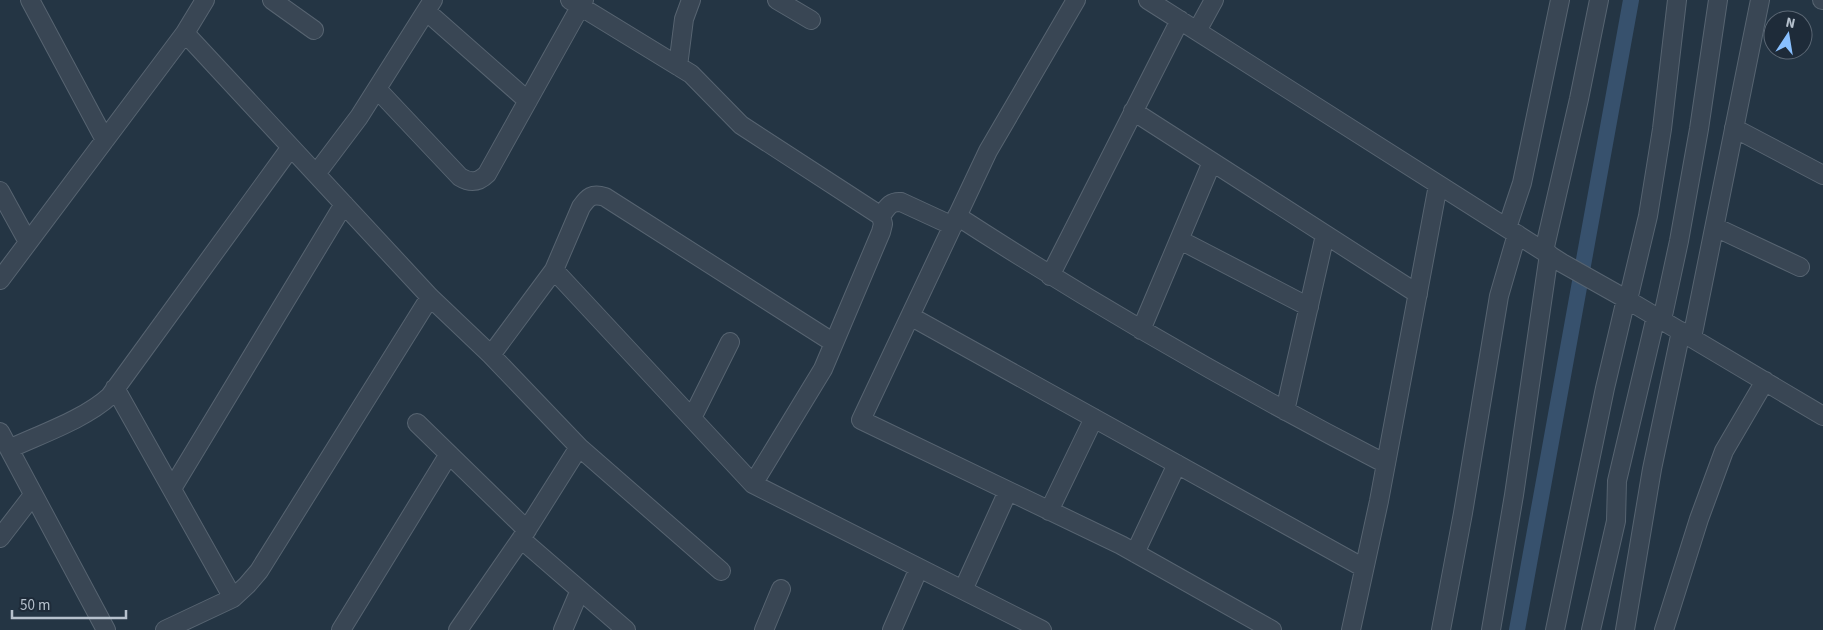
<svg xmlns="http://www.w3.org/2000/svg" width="1823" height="630" viewBox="0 0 1823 630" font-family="'Source Sans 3',sans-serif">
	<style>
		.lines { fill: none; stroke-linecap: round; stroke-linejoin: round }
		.canal { stroke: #37516d; stroke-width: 16 }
		.minor-casing { stroke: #576471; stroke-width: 20 }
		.minor { stroke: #394654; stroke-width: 18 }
	</style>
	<rect width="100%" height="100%" fill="#243544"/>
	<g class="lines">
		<path class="canal" d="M1517,630L1631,0"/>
		<defs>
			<path id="minor" d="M30,0L105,140
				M272,0L314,30
				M570,0L691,74L741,125L881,216L883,224L881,232L823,369L753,484
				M777,0L811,20
				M1076,0L988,151L861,420L1121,545L1272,630
				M1148,0L1562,263L1626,299L1823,416
				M1822,0H1823
				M426,11L528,101
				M1197,31L1214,0
				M185,33L430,297L491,355L579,447L521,539L458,630
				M678,66L684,19L691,0
				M377,89L460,177C470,183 478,183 487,174L584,0
				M1133,111L1418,294
				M1734,128L1823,175
				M316,174L359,117L433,0
				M0,191L28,242
				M881,216C887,208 890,201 901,202L953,226
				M957,216C1096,306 1239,388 1386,464
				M1715,227L1800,267
				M1507,228L1522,183L1560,0
				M1180,240L1309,307
				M1544,251L1579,99L1599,0
				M554,270L581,207C588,197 592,193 605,197L834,343
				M1050,276L1180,20
				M0,280L185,33L205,0
				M1628,300L1648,216L1662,129L1677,0
				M910,316L1364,568
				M1662,320L1679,241L1699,129L1718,0
				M1141,330L1212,162
				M1692,338L1760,0
				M491,355L554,270L753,484L1042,630
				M115,388L233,598
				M1285,411L1325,235
				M692,418L730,342
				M417,423L527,530
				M0,432L106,630
				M579,447L721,571
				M9,449C41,434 85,419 110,396L291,147
				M173,487L344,204
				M1049,511L1094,418
				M0,538L33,495
				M521,539L626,630
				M1135,553L1177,464
				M963,590L1008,491
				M165,630L233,598L247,585L259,571L430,297
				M341,630L449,454
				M563,630L580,590
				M764,630L781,589
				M892,630L919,568
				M1351,630L1379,501L1438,185
				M1441,630L1463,513L1499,296L1517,234
				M1491,630L1514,495L1549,254
				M1555,630L1605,388L1626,299
				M1591,630L1616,521L1617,481L1656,316
				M1625,630L1652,469L1681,331
				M1664,630L1699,519L1724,451L1765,381"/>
		</defs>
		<use href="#minor" class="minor-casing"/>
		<use href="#minor" class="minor"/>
	</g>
	<g transform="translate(1788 35) rotate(12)"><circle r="24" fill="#1e2b39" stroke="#5b6774"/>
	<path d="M0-4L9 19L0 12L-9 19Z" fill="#89c0ff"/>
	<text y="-8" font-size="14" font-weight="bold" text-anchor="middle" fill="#b6c1cd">N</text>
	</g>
	<path d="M12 610v8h114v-8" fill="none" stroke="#b6c1cd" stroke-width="2.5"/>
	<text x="20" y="610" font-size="15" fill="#b6c1cd" stroke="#1e2b39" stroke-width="4" paint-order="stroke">50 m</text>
</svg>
